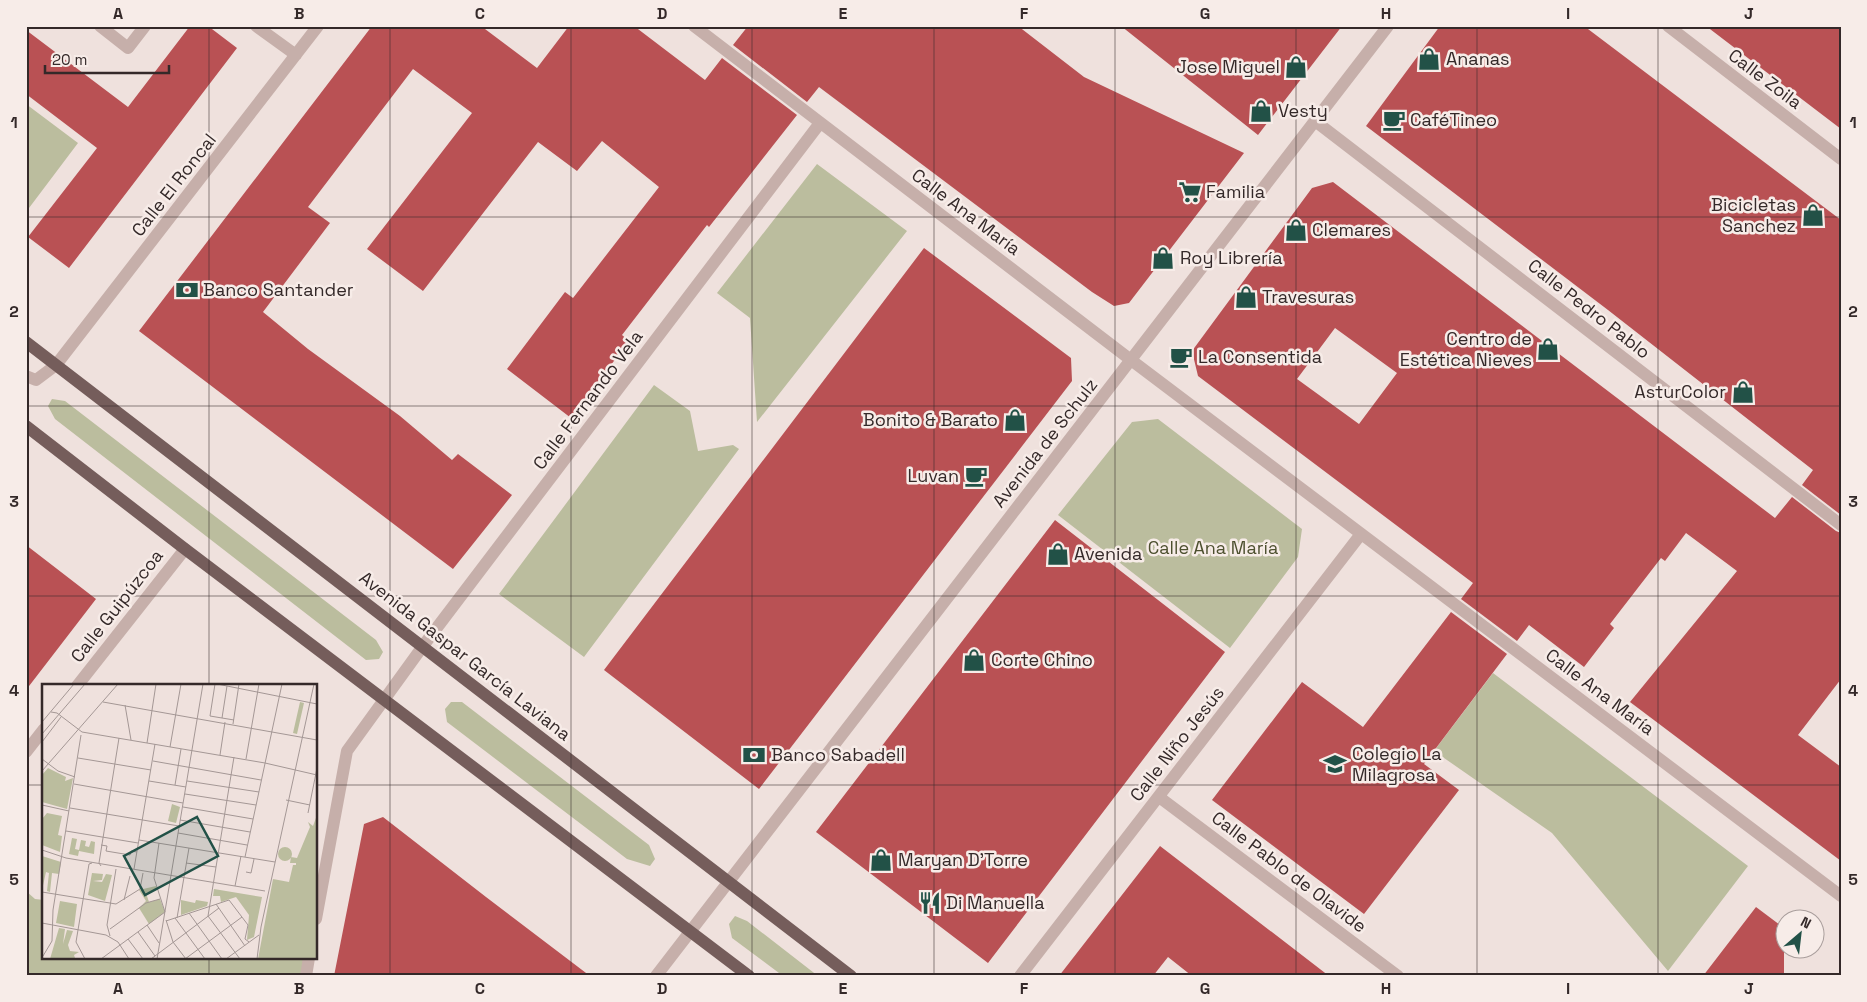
<svg xmlns="http://www.w3.org/2000/svg" width="1867" height="1002" viewBox="0 0 1867 1002" font-family="'Space Grotesk',sans-serif">
	<style>
		.green { fill: #bbbd9e }
		.building { fill: #b95154; fill-rule: evenodd }
		.lines { fill: none; stroke-linecap: round; stroke-linejoin: round }
		.minor { stroke: #c6afaa; stroke-width: 12 }
		.major { stroke: #755d5b; stroke-width: 12 }
		.grid { fill: none; stroke: #342929; stroke-width: 1; stroke-opacity: 0.55 }
		.labels { text-anchor: middle; stroke-width: 5; stroke-linejoin: round; paint-order: stroke }
		.poi-label { font-size: 18px; fill: #342929; stroke: #f7ece8; text-anchor: start }
		.street-label { font-size: 18px; fill: #342929; stroke: #f7ece8 }
		.park-label { font-size: 18px; fill: #4d502f; stroke: #f7ece8 }
		.inset-road { fill: none; stroke: #a49795; stroke-width: 1 }
		.view { fill: #225147; fill-opacity: 0.15; stroke: #225147; stroke-width: 2.5 }
		.inset-edge { fill: none; stroke: #342929; stroke-width: 2.5 }
		.neatline { fill: none; stroke: #342929; stroke-width: 2 }
		.grid-label { font-size: 16px; text-anchor: middle; font-weight: bold; fill: #342929 }
	</style>
	<rect width="100%" height="100%" fill="#efe1dd"/>
	<path class="green" d="M26,104L78,143L26,212Z
		M817,164L907,231L757,422L750,318L717,293Z
		M654,385L690,411L698,451L733,445L739,449L584,657L499,594Z
		M52,399L65,401L376,640L383,652L379,659L366,660L55,419L48,406Z
		M1158,419L1302,529L1298,557L1230,648L1058,515L1132,422Z
		M1493,673L1748,866L1668,971L1552,833L1434,751Z
		M451,702H462L649,845L655,859L650,866L627,859L447,722L445,709Z
		M26,891L35,899L44,900V958H309L306,976H26Z
		M735,916L747,921L818,976H783L732,938L729,924Z"/>
	<path class="building" d="M190,26H208L237,48L69,268L28,237L97,148L26,94V30L128,107Z
		M372,26H481L537,68L569,26H634L705,80L722,58L797,115L709,227L707,225L622,335L629,341L571,418L507,369L565,292L573,298L659,187L602,141L577,171L538,142L423,291L367,249L472,113L413,69L308,207L330,223L263,312L308,349L400,416L452,460L458,454L512,495L453,569L139,331Z
		M748,26H1018L1084,77L1244,153L1129,303L1114,306L1092,292L819,87L807,102L733,45Z
		M1121,26H1342L1258,135Z
		M1440,26H1584L1841,220V515L1802,485L1813,470L1608,310L1366,126Z
		M1706,26H1841V129L1782,84Z
		M1333,182L1775,518L1792,497L1836,531L1841,533V679L1798,735L1841,767V861L1630,702L1737,571L1686,533L1665,561L1661,558L1610,624L1614,628L1584,667L1529,625L1517,641L1461,599L1473,583L1198,376L1192,351L1312,188ZM1335,328L1397,373L1359,424L1297,379Z
		M924,248L1071,358L1072,381L759,789L604,670Z
		M1055,520L1225,652L988,963L816,832Z
		M26,545L96,599L26,690Z
		M1451,612L1507,654L1424,764L1459,790L1364,914L1212,800L1302,682L1363,727Z
		M383,817L486,897L590,976H334L364,824Z
		M1160,846L1329,976H1192L1168,957L1153,976H1059Z
		M1756,907L1784,928V976H1703Z"/>
	<g class="lines">
		<path class="minor" d="M100,26L128,48L145,26
			M256,26L296,55
			M694,26L1131,360L1841,896
			M1668,26L1841,159
			M1315,121L1841,525
			M26,376L36,380L56,365L318,26
			M77,686L185,549
			M26,752L44,729
			M1159,797L1398,976
			M316,919L347,751L423,646L820,123
			M306,976L309,958
			M656,976L1388,26
			M1020,976L1361,534"/>
		<path class="major" d="M26,342L851,976
			M26,426L185,549L749,976"/>
	</g>
	<path class="grid" d="M209,26V686M390,26V976M571,26V976M752,26V976M934,26V976M1115,26V976M1296,26V976M1477,26V976M1658,26V976M26,217H1841M26,406H1841M26,596H1841M26,785H44M316,785H1841M209,958V976"/>
	<defs>
		<symbol id="shop-bare" viewBox="-9 -9 18 18"><path d="M-5-2.5h2.3a2.7 3.5 0 0 1 5.4 0H5L5.5 6h-11ZM-1.5-2.5h3a1.5 2.3 0 0 0-3 0Z" fill="#225147" stroke="#f7ece8" stroke-width="2.5" paint-order="stroke"/></symbol>
		<symbol id="cafe-bare" viewBox="-9 -9 18 18"><path d="M-5.5-4.5H6V0H3Q3 3.5 0 3.5H-2.5Q-5.5 3.5-5.5 0ZM3-3.2v2h1.7v-2ZM-6 4.5H4V6H-6Z" fill="#225147" stroke="#f7ece8" stroke-width="2.5" paint-order="stroke"/></symbol>
		<symbol id="supermarket-bare" viewBox="-9 -9 18 18"><path d="M-6-5.5h2.5l.6 2H6L4.5 2H-2.5L-4.4-4H-6ZM-1.5 3.2a1.3 1.3 0 1 0 .1 0ZM3 3.2a1.3 1.3 0 1 0 .1 0Z" fill="#225147" stroke="#f7ece8" stroke-width="2.5" paint-order="stroke"/></symbol>
		<symbol id="bank-bare" viewBox="-9 -9 18 18"><path d="M-6-4H6V4H-6ZM0-2.3a2.3 2.3 0 1 0 0 4.6a2.3 2.3 0 1 0 0-4.6Z" fill="#225147" stroke="#f7ece8" stroke-width="2.5" paint-order="stroke"/></symbol>
		<symbol id="school-bare" viewBox="-9 -9 18 18"><path d="M0-5L7-2L0 1L-7-2ZM-4 1L0 2.5L4 1V4Q0 6-4 4Z" fill="#225147" stroke="#f7ece8" stroke-width="2.5" paint-order="stroke"/></symbol>
		<symbol id="restaurant-bare" viewBox="-9 -9 18 18"><path d="M-5-6h1v4h1v-4h1v4h1v-4h1v5L-1.5 .5V6h-2V.5L-5-1ZM5-6V6H3V1.5H1.5Q1.5-4 5-6Z" fill="#225147" stroke="#f7ece8" stroke-width="2.5" paint-order="stroke"/></symbol>
	</defs>
	<g fill-rule="evenodd">
		<use href="#shop-bare" x="1413" y="43" width="32" height="32"/>
		<use href="#shop-bare" x="1280" y="51" width="32" height="32"/>
		<use href="#shop-bare" x="1245" y="95" width="32" height="32"/>
		<use href="#cafe-bare" x="1378" y="104" width="32" height="32"/>
		<use href="#supermarket-bare" x="1174" y="176" width="32" height="32"/>
		<use href="#shop-bare" x="1797" y="199" width="32" height="32"/>
		<use href="#shop-bare" x="1280" y="214" width="32" height="32"/>
		<use href="#shop-bare" x="1147" y="242" width="32" height="32"/>
		<use href="#bank-bare" x="171" y="274" width="32" height="32"/>
		<use href="#shop-bare" x="1230" y="281" width="32" height="32"/>
		<use href="#shop-bare" x="1532" y="333" width="32" height="32"/>
		<use href="#cafe-bare" x="1165" y="341" width="32" height="32"/>
		<use href="#shop-bare" x="1727" y="376" width="32" height="32"/>
		<use href="#shop-bare" x="999" y="404" width="32" height="32"/>
		<use href="#cafe-bare" x="960" y="460" width="32" height="32"/>
		<use href="#shop-bare" x="1042" y="538" width="32" height="32"/>
		<use href="#shop-bare" x="958" y="644" width="32" height="32"/>
		<use href="#bank-bare" x="738" y="739" width="32" height="32"/>
		<use href="#school-bare" x="1319" y="748" width="32" height="32"/>
		<use href="#shop-bare" x="865" y="844" width="32" height="32"/>
		<use href="#restaurant-bare" x="914" y="887" width="32" height="32"/>
	</g>
	<g class="labels">
		<g class="poi-label">
			<text x="1446" y="65">Ananas</text>
			<text x="1280" y="73" text-anchor="end">Jose Miguel</text>
			<text x="1278" y="117">Vesty</text>
			<text x="1410" y="126">CaféTineo</text>
			<text x="1206" y="198">Familia</text>
			<text x="1796" y="211" text-anchor="end">Bicicletas<tspan x="1796" dy="21">Sanchez</tspan></text>
			<text x="1312" y="236">Clemares</text>
			<text x="1180" y="264">Roy Librería</text>
			<text x="203" y="296">Banco Santander</text>
			<text x="1262" y="303">Travesuras</text>
			<text x="1532" y="345" text-anchor="end">Centro de<tspan x="1532" dy="21">Estética Nieves</tspan></text>
			<text x="1198" y="363">La Consentida</text>
			<text x="1726" y="398" text-anchor="end">AsturColor</text>
			<text x="998" y="426" text-anchor="end">Bonito &amp; Barato</text>
			<text x="959" y="482" text-anchor="end">Luvan</text>
			<text x="1074" y="560">Avenida</text>
			<text x="991" y="666">Corte Chino</text>
			<text x="1352" y="760">Colegio La<tspan x="1352" dy="21">Milagrosa</tspan></text>
			<text x="771" y="761">Banco Sabadell</text>
			<text x="898" y="866">Maryan D'Torre</text>
			<text x="946" y="909">Di Manuella</text>
		</g>
		<g class="street-label">
			<text transform="translate(1765 79) rotate(37)" y="6">Calle Zoila</text>
			<text transform="translate(174 185) rotate(-52)" y="6">Calle El Roncal</text>
			<text transform="translate(966 212) rotate(37)" y="6">Calle Ana María</text>
			<text transform="translate(1589 309) rotate(38)" y="6">Calle Pedro Pablo</text>
			<text transform="translate(588 400) rotate(-53)" y="6">Calle Fernando Vela</text>
			<text transform="translate(1045 443) rotate(-52)" y="6">Avenida de Schulz</text>
			<text transform="translate(117 606) rotate(-52)" y="6">Calle Guipúzcoa</text>
			<text transform="translate(465 656) rotate(38)" y="6">Avenida Gaspar García Laviana</text>
			<text transform="translate(1600 692) rotate(37)" y="6">Calle Ana María</text>
			<text transform="translate(1177 744) rotate(-52)" y="6">Calle Niño Jesús</text>
			<text transform="translate(1289 872) rotate(37)" y="6">Calle Pablo de Olavide</text>
		</g>
		<g class="park-label">
			<text x="1213" y="554">Calle Ana María</text>
		</g>
	</g>
	<g transform="translate(42 684)">
		<rect width="275" height="275" fill="#efe1dd"/>
		<path d="M258,18L262,19L255,50L251,49ZM6,84L24,93L23,97L31,94L25,125L0,118V91ZM130,120L138,123L134,139L126,137ZM5,129L20,132L16,151L20,152L18,168L0,161V135ZM275,131V275H216L231,195L247,198L251,181H254V179H248L249,173L255,174L268,143L266,138L271,142ZM30,154L35,155L33,165L37,166L39,156L44,157L43,162L47,163L49,157L53,158L52,170L37,167L36,172L27,170ZM236 170a7 7 0 1 1 14 0a7 7 0 1 1-14 0ZM0,172L19,178L17,190L10,189L8,208L5,207L7,189L4,188L0,206ZM50,189L61,190L60,196L51,197L60,198L64,190L70,191L63,217L46,211ZM114,202L115,206L104,209L107,218L118,215L123,228L107,240L97,224L104,217L97,206ZM172,205L220,213L212,253L205,256L207,231L194,213L179,218L178,212H171ZM139,216L153,219L154,216L166,218L165,222L139,231ZM18,217L35,220L32,243L14,239ZM17,244L23,245L21,260L25,246L31,247L26,261L28,267L37,268L32,271L33,274L8,275Z" fill="#bbbd9e"/>
		<path class="inset-road" d="M175,0L275,20M61,18L275,56M83,21L89,56M9,28L15,29L40,48M168,32L173,0M168,32L192,36M180,34L185,2M0,38L32,0M191,40L197,0M40,48L223,79L275,91M0,50L43,0M0,58L19,33M105,59L114,0M128,63L139,0M178,71L183,38M192,73L166,232L198,275M36,74L109,86M0,75L16,87L33,93M204,75L217,0M111,77L219,96M0,87L76,0M107,97L144,103M145,97L217,108M32,100L141,119M133,101L139,65M143,110L214,121M244,116L268,121M0,121L27,127M141,123L211,135M28,124L137,142M266,129L275,84M138,136L208,148M24,147L96,159M136,149L205,161M97,156L233,178M59,161L65,162L64,167L88,171L89,167L95,168M0,166L24,174L223,207M203,173L240,0M144,179L174,183M59,182L57,179L77,54M92,185L113,60M204,188L209,189L212,175M193,202L199,172M0,208L74,220L98,205L101,189M82,216L88,192M174,220L203,262M147,229L180,275M133,234L163,275M135,234L147,164M124,236L131,258L144,275M124,237L187,216L206,241L203,255L207,258M0,239L64,251L76,258L87,275M105,241L117,259M68,245L104,219L118,215M96,248L113,272M68,252L65,241L74,185M86,255L101,275M1,272L10,257L11,226L39,51M43,275L34,258L47,180L50,179M59,275L123,228L112,194L117,159M109,275L177,224M115,275L161,0M143,275L200,233M184,275L217,251M215,275L219,243L272,0"/>
		<path class="view" d="M155,133L176,172L103,211L82,172Z"/>
		<rect width="275" height="275" class="inset-edge"/>
	</g>
	<rect width="1867" height="1002" fill="none" stroke="#f7ece8" stroke-width="55"/>
	<g transform="translate(1800 934) rotate(28)"><circle r="24" fill="#f7ece8" stroke="#a99e9c"/>
	<path d="M0-4L9 19L0 12L-9 19Z" fill="#225147"/>
	<text y="-8" font-size="14" font-weight="bold" text-anchor="middle" fill="#342929">N</text>
	</g>
	<path d="M45 65v8h124v-8" fill="none" stroke="#342929" stroke-width="2.5"/>
	<text x="52" y="65" font-size="15" fill="#342929" stroke="#f7ece8" stroke-width="4" paint-order="stroke">20 m</text>
	<rect x="28" y="28" width="1812" height="946" class="neatline"/>
	<g class="grid-label">
		<text x="118" y="19">A</text>
		<text x="299" y="19">B</text>
		<text x="480" y="19">C</text>
		<text x="662" y="19">D</text>
		<text x="843" y="19">E</text>
		<text x="1024" y="19">F</text>
		<text x="1205" y="19">G</text>
		<text x="1386" y="19">H</text>
		<text x="1568" y="19">I</text>
		<text x="1749" y="19">J</text>
		<text x="14" y="128">1</text>
		<text x="1853" y="128">1</text>
		<text x="14" y="317">2</text>
		<text x="1853" y="317">2</text>
		<text x="14" y="507">3</text>
		<text x="1853" y="507">3</text>
		<text x="14" y="696">4</text>
		<text x="1853" y="696">4</text>
		<text x="14" y="885">5</text>
		<text x="1853" y="885">5</text>
		<text x="118" y="994">A</text>
		<text x="299" y="994">B</text>
		<text x="480" y="994">C</text>
		<text x="662" y="994">D</text>
		<text x="843" y="994">E</text>
		<text x="1024" y="994">F</text>
		<text x="1205" y="994">G</text>
		<text x="1386" y="994">H</text>
		<text x="1568" y="994">I</text>
		<text x="1749" y="994">J</text>
	</g>
</svg>
